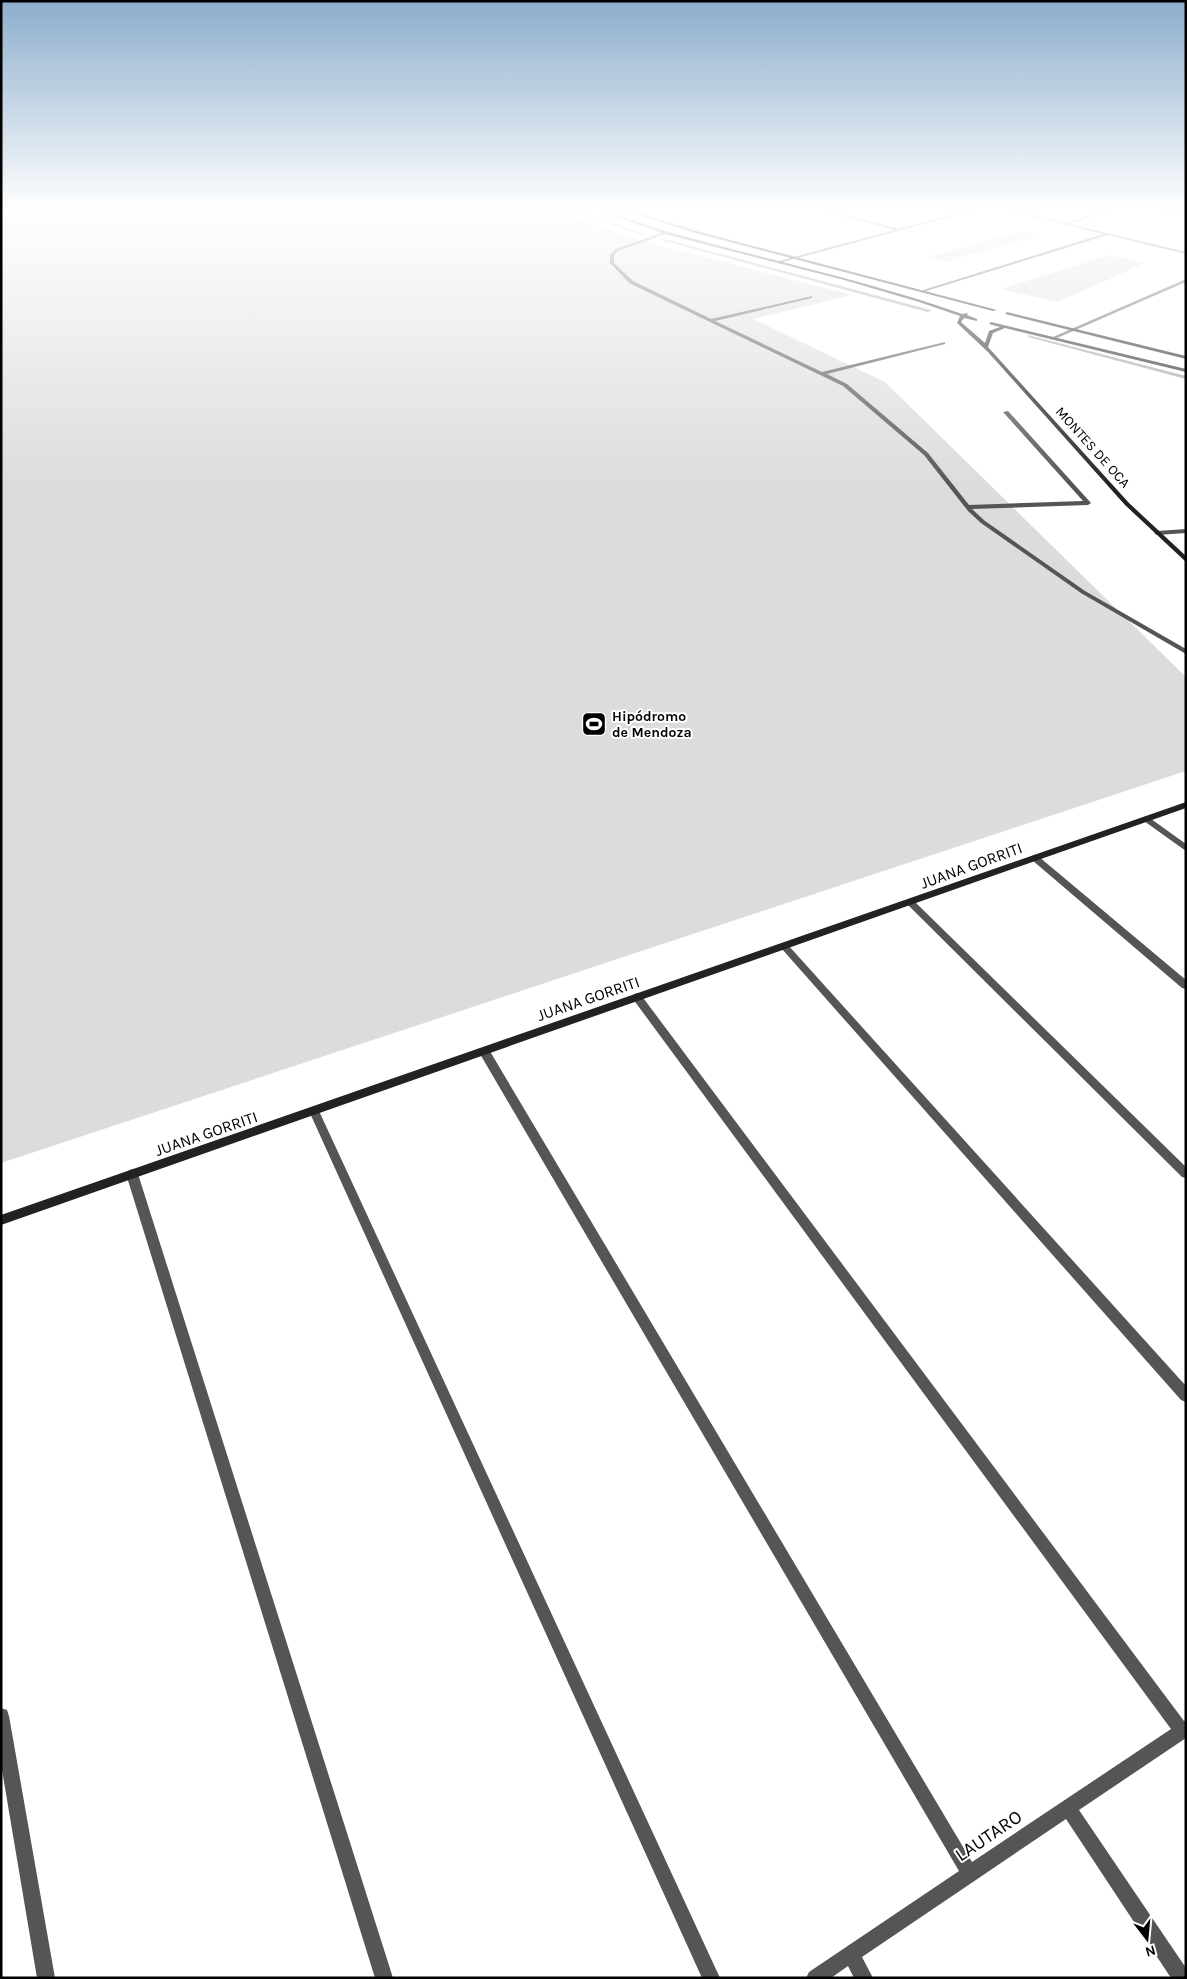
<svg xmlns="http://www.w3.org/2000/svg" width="1187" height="1979" viewBox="0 0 1187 1979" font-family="Karla,sans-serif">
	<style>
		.green { fill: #dcdcdc }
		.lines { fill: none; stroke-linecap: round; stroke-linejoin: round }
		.stream { fill: #a3a3a3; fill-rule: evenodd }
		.lane { fill: #555; fill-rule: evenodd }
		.street { fill: #555; fill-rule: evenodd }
		.secondary { fill: #222; fill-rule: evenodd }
		.labels { text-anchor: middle; stroke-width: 4; stroke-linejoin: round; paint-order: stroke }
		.far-street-label { font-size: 14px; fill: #000; stroke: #fff }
		.far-poi-label { font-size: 14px; font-weight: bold; fill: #000; stroke: #fff; text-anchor: start }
		.street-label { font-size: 16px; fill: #000; stroke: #fff }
		.near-street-label { font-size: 19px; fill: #000; stroke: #fff }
	</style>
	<rect width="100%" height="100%" fill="#fff"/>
	<path class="green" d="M1,210H560L579,219L642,241L852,295L753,319L885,382L1186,677V771L1,1163Z
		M1023,231L1040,235L945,262L928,257Z
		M1110,255L1145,263L1057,302L1001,289Z"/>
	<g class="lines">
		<path class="stream" d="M570,210H575L647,235L644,236Z
			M661,238L931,310V311L927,312L661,240Z
			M1028,335L1186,376V379L1028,337Z"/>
		<path class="lane" d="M665,232L668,233L618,251L614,255V263L633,281L711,319L812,296V298L715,321L822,372L945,342V344L827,374L847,384L928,453L969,505L1083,501L1003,412L1008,411L1091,503L1088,505L972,509L985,521L1085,591L1186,649V654L1081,593L981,523L968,511L924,455L843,386L629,283L610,263V255L616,249Z"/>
		<path class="street" d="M822,210H828L899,229L970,210H976L779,263V261L895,230Z
			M1007,210H1013L1065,223L1107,210H1112L1069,224L1186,252V254L1108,235L923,292V290L1103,234Z
			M1158,210L1186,215V217L1159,211Z
			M1186,279V282L1057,338L1053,337Z
			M1186,529V533L1157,535L1154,533L1157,531Z
			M1147,816L1186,844V851L1144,821L1143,819L1144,817Z
			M1035,855L1038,856L1186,980V989L1182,988L1032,860L1031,858L1032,856Z
			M911,900L914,901L1186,1167V1178L1182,1177L908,905L906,903L908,901Z
			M785,944L788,945L1186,1386V1402L1181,1400L782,949L780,947Z
			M637,993L641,995L1184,1721L1186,1720V1738L1079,1810L1186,1968V1978H1171L1066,1819L862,1957L873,1978H854L848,1966L831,1978H806L809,1972L959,1871L480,1054L479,1051L480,1048H488L972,1862L1171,1729L633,999L632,997L633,995Z
			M314,1107L318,1108L319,1111L720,1978H702L309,1111L310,1108Z
			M132,1169L136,1171L138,1174L393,1978H375L126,1174L128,1171Z
			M1,1708L7,1710L9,1716L55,1978H37L1,1764Z"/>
		<path class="secondary" d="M599,210H604C625,217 647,226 669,232C767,260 866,280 962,314L968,313L967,315L977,319V321L964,318L961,322L985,343L989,331L1000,327L989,324L991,322L1186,369V372L1005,328L993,333L988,347L1129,503L1186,556V562L1125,505L988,352L957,323L960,316L919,302L844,280L665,234Z
			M624,210H629L697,231L997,310L993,311L695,233Z
			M1007,312L1186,356V359L1005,314Z
			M1186,802V808L1,1225V1215Z"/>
	</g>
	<linearGradient id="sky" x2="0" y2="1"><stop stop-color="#8cadcc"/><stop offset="0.43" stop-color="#fff"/><stop offset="1" stop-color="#fff" stop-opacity="0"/></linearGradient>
	<rect width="1187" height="487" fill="url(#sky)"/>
	<defs>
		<symbol id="stadium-square" viewBox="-11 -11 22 22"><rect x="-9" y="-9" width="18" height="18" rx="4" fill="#000" stroke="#fff"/><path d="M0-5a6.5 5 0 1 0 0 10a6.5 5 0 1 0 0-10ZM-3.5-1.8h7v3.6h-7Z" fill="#fff"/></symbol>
	</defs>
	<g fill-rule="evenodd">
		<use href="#stadium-square" x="580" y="710" width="28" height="28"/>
	</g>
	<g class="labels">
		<g class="far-street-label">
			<text transform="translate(1093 447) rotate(48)" y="5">MONTES DE OCA</text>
		</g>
		<g class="far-poi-label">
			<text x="612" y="721">Hipódromo<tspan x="612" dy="16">de Mendoza</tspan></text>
		</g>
		<g class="street-label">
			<text transform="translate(971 865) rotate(-20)" y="6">JUANA GORRITI</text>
			<text transform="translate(588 998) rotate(-19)" y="6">JUANA GORRITI</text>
			<text transform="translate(206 1133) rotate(-19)" y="6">JUANA GORRITI</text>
		</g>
		<g class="near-street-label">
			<text transform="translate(988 1835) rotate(-34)" y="7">LAUTARO</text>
		</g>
	</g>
	<rect width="1187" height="1979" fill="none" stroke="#000000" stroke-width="5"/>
	<g transform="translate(1147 1939) rotate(164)" stroke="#ffffff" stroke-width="4" paint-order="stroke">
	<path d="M0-4L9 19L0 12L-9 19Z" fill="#000000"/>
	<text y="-8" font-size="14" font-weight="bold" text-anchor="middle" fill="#000000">N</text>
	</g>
</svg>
